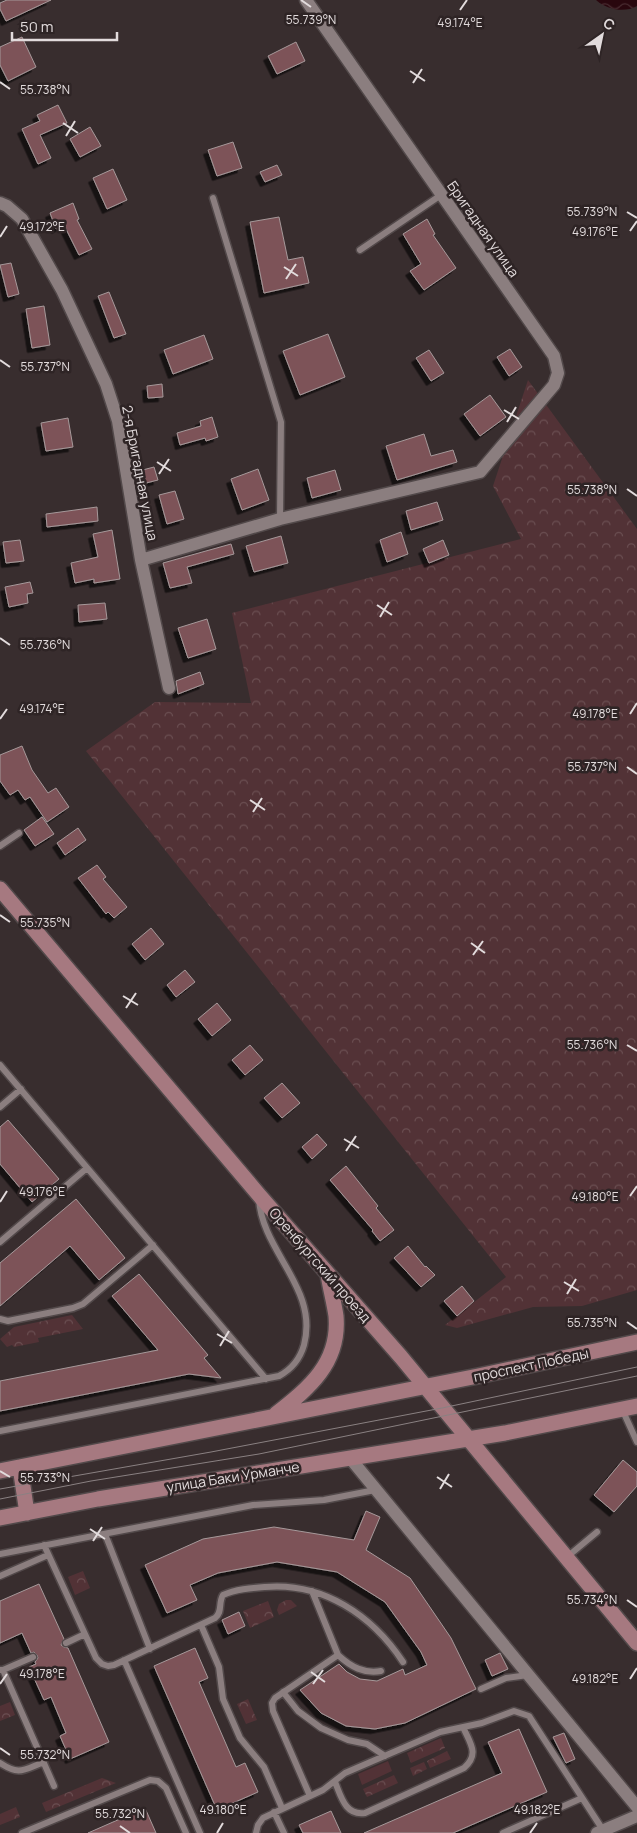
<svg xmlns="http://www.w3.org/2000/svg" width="637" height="1833" viewBox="0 0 637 1833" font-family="Manrope,sans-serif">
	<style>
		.forest { fill: url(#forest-crowns) }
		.pitch { fill: #523236 }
		.water { fill: url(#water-waves) }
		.building { fill: #7d5358; stroke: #a6999a; filter: url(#shadow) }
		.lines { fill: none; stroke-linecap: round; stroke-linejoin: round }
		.lane-casing { stroke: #52494a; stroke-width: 9 }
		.street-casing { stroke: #52494a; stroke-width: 15 }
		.secondary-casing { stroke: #52494a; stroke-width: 18 }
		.lane { stroke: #8b7e7f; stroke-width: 6 }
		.street { stroke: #8b7e7f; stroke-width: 12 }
		.secondary { stroke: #a67980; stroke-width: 15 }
		.tram { stroke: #8a8182; stroke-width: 1 }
		.ticks { fill: none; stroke: #e2dbdc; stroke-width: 2 }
		.labels { text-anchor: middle; stroke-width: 5; stroke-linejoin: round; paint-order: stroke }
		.street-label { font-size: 14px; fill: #e2dbdc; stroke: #2e2425 }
		.ticks-label { font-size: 12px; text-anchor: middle; fill: #e2dbdc; stroke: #2e2425; stroke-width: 5; stroke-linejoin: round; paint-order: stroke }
	</style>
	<defs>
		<pattern id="forest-crowns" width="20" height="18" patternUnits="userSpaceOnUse" patternTransform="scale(1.25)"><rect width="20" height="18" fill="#523236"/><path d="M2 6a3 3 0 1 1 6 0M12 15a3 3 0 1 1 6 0" fill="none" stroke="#6b4f52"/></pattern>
		<pattern id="water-waves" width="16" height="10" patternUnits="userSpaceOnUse" patternTransform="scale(1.25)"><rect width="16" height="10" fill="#29070e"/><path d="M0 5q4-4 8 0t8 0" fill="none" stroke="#482b30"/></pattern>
		<filter id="shadow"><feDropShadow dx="-4.5" dy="4.5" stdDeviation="0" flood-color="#0009"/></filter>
	</defs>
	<rect width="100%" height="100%" fill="#382d2e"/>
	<path class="forest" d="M528,380L637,529V1290L582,1306L533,1307L457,1328L445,1325L506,1277L86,751L155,702L251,703L232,613L521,539L493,486Z
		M72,1315L83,1329L38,1338L39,1342L14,1347L12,1345L7,1347L0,1339L14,1327Z
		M83,1571L90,1588L75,1595L68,1577Z
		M286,1600H291L297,1606L279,1615L277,1610L279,1604Z
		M268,1601L274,1617L250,1628L243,1611Z
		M248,1699L257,1720L246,1724L237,1704Z
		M10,1702L15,1715L0,1721V1706Z
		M441,1738L445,1748L411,1763L407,1753Z
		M447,1751L451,1759L430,1768L427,1761Z
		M424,1762L427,1769L413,1776L410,1768Z
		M394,1775L398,1783L367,1797L363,1789Z
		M102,1778L116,1783L46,1812L42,1803Z
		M16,1807L20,1817L0,1825V1814Z"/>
	<path class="pitch" d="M388,1761L392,1771L362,1785L358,1774Z"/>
	<path class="water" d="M596,0H637V6C625,13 607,10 596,0Z"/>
	<path class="building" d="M7,0H51L6,21L0,9V3Z
		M22,37L36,67L8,81L0,65V47Z
		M296,42L305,61L277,74L268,56Z
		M58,105L67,123L40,135L51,158L38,164L22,129L40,121L37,115Z
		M90,127L101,146L80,157L70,139Z
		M233,142L242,168L217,176L208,150Z
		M277,165L282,175L265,182L260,172Z
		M113,169L127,200L107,209L93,178Z
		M73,203L79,219L77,220L92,249L79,255L64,225L56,229L50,213Z
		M279,217L288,260L303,257L309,283L264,293L250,222Z
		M427,219L435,234L433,235L456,268L424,290L410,271L421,264L403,234Z
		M11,263L19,294L8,297L0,265Z
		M109,292L126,334L114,338L98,296Z
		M44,306L50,345L32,348L26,309Z
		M328,334L345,377L300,395L283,351Z
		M204,335L213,359L173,374L164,350Z
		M510,349L522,367L509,376L497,357Z
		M429,350L444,373L431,381L416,358Z
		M162,384L163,397L148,398L147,386Z
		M490,395L506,417L480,436L464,414Z
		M212,417L218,437L206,441L205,438L180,445L177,433L201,426L200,421Z
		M68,418L73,447L46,451L41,423Z
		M424,434L431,456L453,450L457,462L397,480L386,446Z
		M154,467L158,480L138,485L135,472Z
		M258,469L269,500L242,510L231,479Z
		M335,470L341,490L312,498L307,478Z
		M175,491L184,519L167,524L159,495Z
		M437,502L443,520L411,530L406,511Z
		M97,507L98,521L47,527L46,514Z
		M112,530L120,579L94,583V579L75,583L71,563L98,557L93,534Z
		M401,532L408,554L387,562L380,540Z
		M281,536L288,563L254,572L246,546Z
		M20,540L24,561L6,563L3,542Z
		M443,540L449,555L429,563L423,549Z
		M231,544L234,554L187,567L192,583L170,588L163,563Z
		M30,582L33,593L27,594L28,603L9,607L5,587Z
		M105,603L107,619L79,622L78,605Z
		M207,619L216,649L188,658L178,628Z
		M200,672L204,684L178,694L176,681Z
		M22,746L32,770L48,793L56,788L69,807L47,822L30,797L25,800L18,790L10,795L0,781V755Z
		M42,817L54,834L35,846L24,830Z
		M78,828L86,840L65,855L57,843Z
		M97,865L106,877L103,879L127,907L114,918L108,912L106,914L78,878Z
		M151,928L164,944L145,960L132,944Z
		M185,970L195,982L176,997L167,985Z
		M217,1003L231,1020L212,1036L198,1019Z
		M250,1045L263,1060L245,1075L232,1060Z
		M282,1083L300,1103L282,1118L264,1098Z
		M8,1120L59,1179L32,1202L0,1164V1127Z
		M317,1134L327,1145L312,1159L302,1147Z
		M346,1166L378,1206L376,1208L394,1230L380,1241L372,1231L373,1230L330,1180Z
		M76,1199L125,1258L99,1280L70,1246L0,1306V1263Z
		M408,1246L425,1267L426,1266L435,1275L421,1287L394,1258Z
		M139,1274L208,1355L204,1358L221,1378L189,1374L0,1411V1381L158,1350L112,1296Z
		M462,1286L474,1301L457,1316L444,1301Z
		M623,1460L637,1472V1486L614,1512L594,1495Z
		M366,1511L380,1517L366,1550L410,1578L451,1638L476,1689L405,1723L375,1729L346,1726L321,1713L300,1690L339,1664L347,1672L360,1679L377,1681L403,1669L405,1675L427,1665L421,1652L385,1602L337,1572L277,1562L218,1573L190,1585L197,1600L167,1613L145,1565L203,1539L274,1527L354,1540Z
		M39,1584L64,1639L61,1645L64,1647L68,1648L109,1742L70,1759L60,1736L66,1733L51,1697L44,1700L29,1667L36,1664L35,1662L38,1658L37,1655L34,1652L31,1653L22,1633L0,1643V1601Z
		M239,1612L245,1626L228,1634L222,1620Z
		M195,1648L208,1678L199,1682L236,1767L245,1763L258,1792L217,1810L154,1666Z
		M500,1653L508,1669L492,1676L485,1660Z
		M519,1729L547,1792L453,1833H364L502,1773L488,1742Z
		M564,1733L575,1759L566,1763L553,1737Z
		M145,1808L156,1833H88Z
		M331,1811L341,1833H303L299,1825Z"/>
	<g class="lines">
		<defs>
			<path id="lane" d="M213,198L281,422L280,519
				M360,250L441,195
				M0,846L19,833
				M0,1065L266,1379
				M0,1107L21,1089
				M0,1242L87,1168
				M0,1319L8,1321L73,1308L83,1304L153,1245
				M622,1409L637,1442
				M0,1431L279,1376C292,1369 300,1359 304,1345C319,1288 262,1252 259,1199
				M105,1534L150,1649
				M44,1545L96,1658L102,1664L108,1666L114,1665L215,1618C223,1612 218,1603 223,1595C236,1589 251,1588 265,1587C323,1582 372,1615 403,1662
				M0,1554L253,1505L324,1500L375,1490
				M567,1557L597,1532
				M0,1576L48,1555
				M312,1591L338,1655C351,1667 364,1674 381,1671
				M201,1625L219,1667L223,1699L240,1738L264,1767L282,1808
				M66,1643L85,1634
				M124,1660L200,1833
				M0,1670H3L54,1786
				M3,1670L33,1657
				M481,1689L506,1678L528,1675
				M283,1692L298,1711L321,1728L348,1740L367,1744L385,1756
				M0,1763C20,1776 23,1770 44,1762
				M335,1782C341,1796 345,1816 365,1813L464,1768C480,1754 470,1743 463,1727
				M310,1796L273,1711L272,1703L275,1698L338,1655
				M274,1812L284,1833
				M22,1833L150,1780L158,1781L166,1788L186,1833
				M256,1833L258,1825L263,1818L323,1790L345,1773L440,1732L482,1723L514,1711L529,1716L603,1830
				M503,1833L582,1798"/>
			<path id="street" d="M0,203L7,206L22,219L62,290L106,384L118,421L141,560L169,688
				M141,560L280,519L480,472L554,385L558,373L554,356L306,0
				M350,1458L637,1807
				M597,1833L637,1816"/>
			<path id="secondary" d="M0,889L259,1195L401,1357L637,1643
				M276,1414C309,1388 340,1363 336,1316C334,1302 330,1288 328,1274
				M20,1467L27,1513
				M0,1471L478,1376L637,1342
				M0,1518L98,1499L505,1433L637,1406"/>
		</defs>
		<use href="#lane" class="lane-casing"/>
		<use href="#street" class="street-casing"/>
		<use href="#secondary" class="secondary-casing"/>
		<use href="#lane" class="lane"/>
		<use href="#street" class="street"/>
		<use href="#secondary" class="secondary"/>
		<path class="tram" d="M0,1489L211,1452L442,1408L637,1367
			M0,1499L91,1481L259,1454L637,1376"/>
	</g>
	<path class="ticks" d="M301,0L311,7M460,10L467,0M410,71L425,81M0,82L10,89M413,83L422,69M63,123L78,133M66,136L75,121M627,212L637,218M630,231L637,221M0,237L7,226M284,267L298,276M286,279L296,264M0,360L10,367M504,410L519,419M507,422L516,407M157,462L171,471M159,474L169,459M627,489L637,496M377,605L392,615M380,617L389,602M0,638L10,645M630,714L637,703M0,719L7,709M627,767L637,774M250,800L265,810M253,812L262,798M0,915L10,922M471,943L485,953M473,955L483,941M123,996L138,1005M126,1008L136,993M627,1045L637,1051M344,1139L359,1148M346,1151L356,1136M630,1196L637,1186M0,1202L7,1191M564,1282L579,1291M567,1294L576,1279M627,1322L637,1329M217,1334L232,1343M220,1346L229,1331M0,1471L10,1477M437,1477L452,1487M440,1489L449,1474M90,1529L105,1539M93,1541L102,1527M627,1600L637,1607M311,1672L325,1682M630,1679L637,1668M0,1684L7,1674M313,1684L323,1670M0,1748L10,1755M120,1826L130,1833M217,1833L223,1823M530,1833L537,1823"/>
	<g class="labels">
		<g class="street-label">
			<text transform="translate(483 229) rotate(55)" y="5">Бригадная улица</text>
			<text transform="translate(140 473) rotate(79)" y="5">2-я Бригадная улица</text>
			<text transform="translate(320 1265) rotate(49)" y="5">Оренбургский проезд</text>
			<text transform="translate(531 1365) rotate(-12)" y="5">проспект Победы</text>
			<text transform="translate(233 1477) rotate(-9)" y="5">улица Баки Урманче</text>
		</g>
	</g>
	<g class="ticks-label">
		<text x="311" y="24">55.739°N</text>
		<text x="460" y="27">49.174°E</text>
		<text x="45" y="94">55.738°N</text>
		<text x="592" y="216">55.739°N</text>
		<text x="42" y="231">49.172°E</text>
		<text x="595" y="236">49.176°E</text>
		<text x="45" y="371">55.737°N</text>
		<text x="592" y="494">55.738°N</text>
		<text x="45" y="649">55.736°N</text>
		<text x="42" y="713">49.174°E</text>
		<text x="595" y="718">49.178°E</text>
		<text x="592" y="771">55.737°N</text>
		<text x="45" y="927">55.735°N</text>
		<text x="592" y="1049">55.736°N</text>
		<text x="42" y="1196">49.176°E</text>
		<text x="595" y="1201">49.180°E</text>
		<text x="592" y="1327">55.735°N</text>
		<text x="45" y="1482">55.733°N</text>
		<text x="592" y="1604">55.734°N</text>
		<text x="42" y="1678">49.178°E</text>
		<text x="595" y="1683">49.182°E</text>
		<text x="45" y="1759">55.732°N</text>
		<text x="223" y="1814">49.180°E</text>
		<text x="537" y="1814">49.182°E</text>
		<text x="120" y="1818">55.732°N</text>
	</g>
	<g transform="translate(602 35) rotate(33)" stroke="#2e2425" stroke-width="4" paint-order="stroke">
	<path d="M0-4L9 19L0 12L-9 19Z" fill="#e2dbdc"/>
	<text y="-8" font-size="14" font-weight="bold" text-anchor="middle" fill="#e2dbdc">С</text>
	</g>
	<path d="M12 32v8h105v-8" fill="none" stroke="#e2dbdc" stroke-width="2.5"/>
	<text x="20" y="32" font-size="15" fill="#e2dbdc" stroke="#2e2425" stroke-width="4" paint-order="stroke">50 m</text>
</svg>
